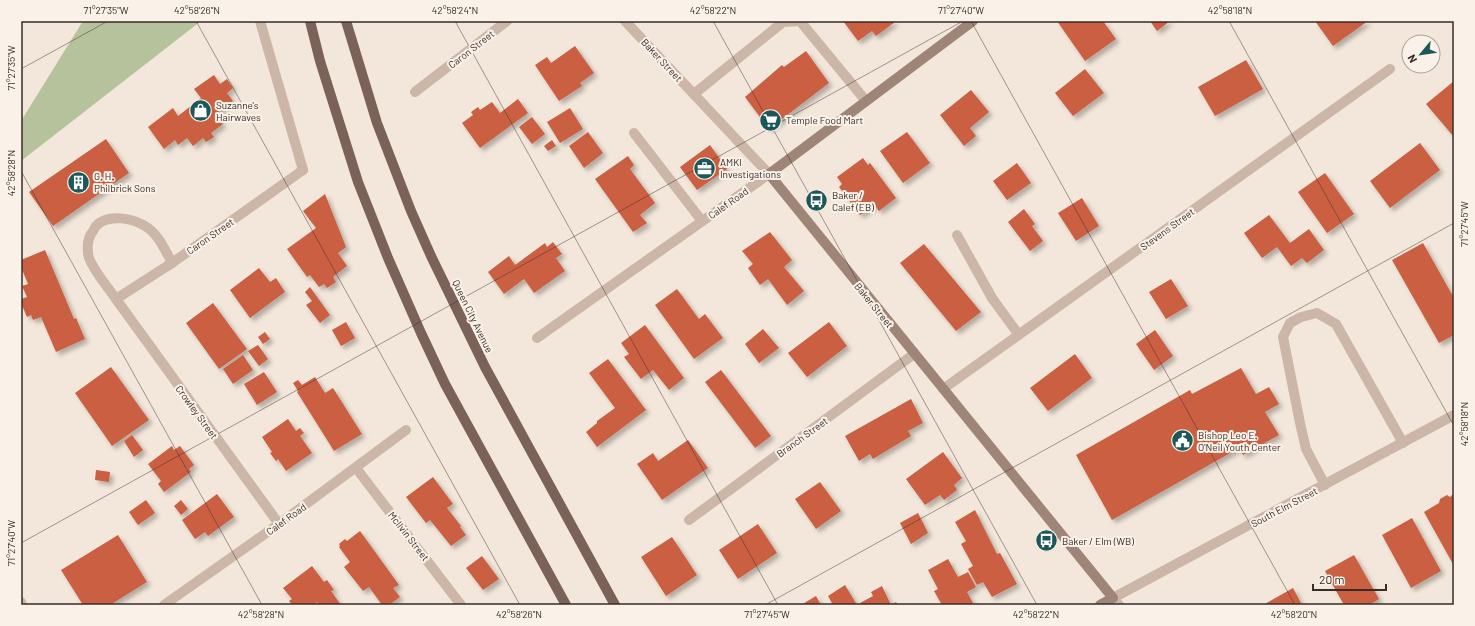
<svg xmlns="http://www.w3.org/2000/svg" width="1475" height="626" viewBox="0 0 1475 626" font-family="Barlow,sans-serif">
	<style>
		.green { fill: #b6c29b }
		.building { fill: #ca5e42; filter: url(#shadow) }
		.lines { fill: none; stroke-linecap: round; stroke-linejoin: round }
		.lane { stroke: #cbb6a7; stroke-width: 10 }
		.street { stroke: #cbb6a7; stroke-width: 10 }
		.secondary { stroke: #9f8578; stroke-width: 10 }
		.primary { stroke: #7a6258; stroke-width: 10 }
		.ticks { fill: none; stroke: #372c28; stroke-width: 1; stroke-opacity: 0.45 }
		.labels { text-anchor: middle; stroke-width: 4; stroke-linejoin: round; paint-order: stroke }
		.street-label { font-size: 10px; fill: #372c28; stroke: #faf1e8 }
		.poi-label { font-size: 10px; fill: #372c28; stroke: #faf1e8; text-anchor: start }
		.neatline { fill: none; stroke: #372c28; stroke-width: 1.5 }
		.ticks-label { font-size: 10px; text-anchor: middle; fill: #372c28 }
	</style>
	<defs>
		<filter id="shadow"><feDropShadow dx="3.5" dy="3.5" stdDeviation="2" flood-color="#0004"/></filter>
	</defs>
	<rect width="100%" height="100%" fill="#f3e7db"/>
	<path class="green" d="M83,21H201L21,161V121Z"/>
	<path class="building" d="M843,21H894L895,22L876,36L872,31L858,41Z
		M1057,21H1103L1116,39L1085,61Z
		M1150,21H1170L1157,31Z
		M1315,21H1368L1333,46Z
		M575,46L594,73L580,83L582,86L559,101L535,65L547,57L551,63Z
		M806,51L829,83L769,129L745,97L782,65L784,67Z
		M1246,60L1263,89L1215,116L1198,87Z
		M1085,69L1104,93L1073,116L1055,93Z
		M214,75L220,84L227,79L233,88L227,93L233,101L215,114L223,124L211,133L214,137L206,142L203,138L193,146L187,138L178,145L175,140L164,149L148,127L173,108L178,116L201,98L194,89Z
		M1454,81V137L1426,104Z
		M971,90L989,112L970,128L976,136L964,146L940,115Z
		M518,99L528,113L480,148L462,123L473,115L471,112L478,107L480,110L492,102L500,113Z
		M570,108L583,129L560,143L547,122Z
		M532,117L545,134L532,144L519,127Z
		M588,132L603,153L584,168L569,146Z
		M907,132L930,163L903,183L880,151Z
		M106,139L129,173L53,226L29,192Z
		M552,140L556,146L548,151L544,146Z
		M1420,143L1440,170L1390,208L1370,181Z
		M710,145L727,169L697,190L680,167Z
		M628,156L634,165L630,169L655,203L640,215L647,223L633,232L595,179Z
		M863,158L868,165L870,163L896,198L879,211L875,205L860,215L839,187L842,184L837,177Z
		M1017,163L1031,183L1007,200L993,181Z
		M1325,173L1354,214L1327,233L1298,192Z
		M325,194L346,247L338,253L347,266L333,277L336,282L327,288L324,284L319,287L310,275L307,277L287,249L316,228L303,211Z
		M1082,198L1099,226L1076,241L1058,213Z
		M1024,209L1035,224L1032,226L1043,241L1030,251L1008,222Z
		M1269,215L1290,243L1309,229L1324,250L1307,263L1302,258L1291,266L1277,247L1262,258L1244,233Z
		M770,232L792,260L784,267L804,291L787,305L768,279L760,285L748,268L753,264L742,251Z
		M553,242L562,254L556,258L565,271L534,293L524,279L504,294L488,272L509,256L515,265L545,243L547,247Z
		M1423,243L1454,298V335L1439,343L1392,260Z
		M924,244L981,312L956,331L900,263Z
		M45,250L74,319L76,318L85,339L56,352L41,317L33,320L31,315L27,317L21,303V299L27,297L22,286L28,284L21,267V260Z
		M259,268L270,282L276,278L285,292L250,318L230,290Z
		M1171,279L1188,306L1166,319L1149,292Z
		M310,287L330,315L320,323L306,305L312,301L305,292Z
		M677,289L699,319L705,314L723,338L694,359L655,305Z
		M213,303L247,349L219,369L186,323Z
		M346,322L355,338L341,346L332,330Z
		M829,322L847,346L807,377L788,353Z
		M645,325L684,378L669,390L653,370L641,379L624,357L629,354L621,343Z
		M763,329L779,348L759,363L745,344Z
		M1155,330L1173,356L1154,370L1136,344Z
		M265,332L270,339L263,344L258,337Z
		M258,345L268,359L259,366L248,351Z
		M1075,354L1092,378L1048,411L1030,388Z
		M243,355L253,370L233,384L223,369Z
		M608,359L646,410L597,447L586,432L597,423V421L615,408L589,373Z
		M111,367L149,420L112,446L75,393Z
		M1241,368L1256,394L1269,387L1279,404L1265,412L1279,435L1243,455L1239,448L1112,520L1076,455L1190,390L1192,394Z
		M721,370L771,436L755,448L705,382Z
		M264,372L277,392L257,405L244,384Z
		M315,377L325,393L333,388L362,434L334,451L297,392L298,391L293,383L298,380L302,385Z
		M911,399L923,423L908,431L911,436L873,459L870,454L859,461L845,436Z
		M288,419L296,431L300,428L304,433L300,436L312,453L286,471L278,459L276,461L270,453L272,452L262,437Z
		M132,435L143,450L134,457L124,441Z
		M688,440L708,468L662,500L637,464L653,453L658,461Z
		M172,446L174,450L180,446L194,465L189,469L191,472L164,492L158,484L161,481L148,464Z
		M943,452L962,478L954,485L957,490L944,500L940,495L925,505L906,479Z
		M96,470L110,472L109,482L95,480Z
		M433,477L453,504L447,508L461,526L460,527L466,535L451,546L430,520L426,523L406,497Z
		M820,482L841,511L816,529L795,499Z
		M217,494L234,517L208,536L205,532L195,539L182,520Z
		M1447,495L1450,497L1452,495L1454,498L1453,564L1424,512L1439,503L1440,499Z
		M146,500L155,513L138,525L129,512Z
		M181,500L188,509L181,515L174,506Z
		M975,510L997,554L1000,553L1017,584L992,597L983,582L977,585L968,569L973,566L961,544L966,541L955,522Z
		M918,513L928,533L911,544L900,523Z
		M1412,518L1441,571L1411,588L1382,535Z
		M758,524L777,553L738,579L719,550Z
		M360,531L399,585L393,588L400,597L389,605H382L369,587L363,591L344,567L350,562L339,547L340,546L339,544L345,539L347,541Z
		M118,535L147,582L110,605H83L61,570Z
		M672,537L697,575L666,596L641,557Z
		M1354,555L1379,599L1369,605H1344L1325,571Z
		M482,556L499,579L483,590L466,568Z
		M948,559L958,577L968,572L976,587L967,592L974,605H942L934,591L938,589L928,570Z
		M312,566L324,582L327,580L334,590L331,591L341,605H319L317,602L313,605H292L289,601L292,599L283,588Z
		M845,585L857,605H833L828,596Z
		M882,586L891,605L896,602L898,605H861L860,603L873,596L871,592Z
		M1293,588L1302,605H1263Z
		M816,596L821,605H801Z"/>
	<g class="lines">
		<path class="lane" d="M260,21L303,170
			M694,94L783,22L800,21L866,101
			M634,133L702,221
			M957,235L992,298L1019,335
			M116,299C107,286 95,273 89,258C87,251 87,241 91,234C93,232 94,229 96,226C108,213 134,218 148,228C159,236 165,250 172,263
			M1325,485L1306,449L1300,423L1283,337L1290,323L1301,317L1317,313L1336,324L1403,443
			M21,602L22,605"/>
		<path class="street" d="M415,92L507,21
			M537,338L769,174L625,21
			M943,389L1390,69
			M356,468L461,605
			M689,520L914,354
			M279,524L116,299L172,263L303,170
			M164,605L279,524L406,430
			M1119,605L1113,598L1454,415"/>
		<path class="secondary" d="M973,21L769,174L1113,598L1100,605"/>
		<path class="primary" d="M310,21L320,61L358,182L388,258L421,333L445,384L566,605
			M346,21L377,123L411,211L431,256L485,367L615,605"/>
	</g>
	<path class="ticks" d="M196,21L520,605M455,21L778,605M713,21L1037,605M971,21L1295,605M1229,21L1454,426M21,69L108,21M21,171L262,605M21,543L963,21M765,605L1454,223"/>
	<defs>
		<symbol id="shop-disc" viewBox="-11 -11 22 22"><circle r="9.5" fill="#1c585a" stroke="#faf1e8"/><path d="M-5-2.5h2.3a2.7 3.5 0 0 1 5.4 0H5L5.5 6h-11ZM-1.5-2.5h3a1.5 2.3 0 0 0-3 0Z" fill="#fff"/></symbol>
		<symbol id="supermarket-disc" viewBox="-11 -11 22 22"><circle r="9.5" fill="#1c585a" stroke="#faf1e8"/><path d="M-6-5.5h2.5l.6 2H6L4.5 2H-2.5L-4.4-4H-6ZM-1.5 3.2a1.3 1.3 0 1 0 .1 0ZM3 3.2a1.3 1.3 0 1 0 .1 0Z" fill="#fff"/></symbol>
		<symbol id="office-disc" viewBox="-11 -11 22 22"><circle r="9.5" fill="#1c585a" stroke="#faf1e8"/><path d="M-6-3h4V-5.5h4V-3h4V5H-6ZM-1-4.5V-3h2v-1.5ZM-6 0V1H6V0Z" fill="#fff"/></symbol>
		<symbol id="building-disc" viewBox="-11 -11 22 22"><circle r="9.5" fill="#1c585a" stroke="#faf1e8"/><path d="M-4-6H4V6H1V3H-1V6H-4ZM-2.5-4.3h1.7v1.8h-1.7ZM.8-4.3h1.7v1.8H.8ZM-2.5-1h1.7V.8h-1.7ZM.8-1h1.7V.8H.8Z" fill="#fff"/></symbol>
		<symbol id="bus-disc" viewBox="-11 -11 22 22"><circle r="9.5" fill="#1c585a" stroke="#faf1e8"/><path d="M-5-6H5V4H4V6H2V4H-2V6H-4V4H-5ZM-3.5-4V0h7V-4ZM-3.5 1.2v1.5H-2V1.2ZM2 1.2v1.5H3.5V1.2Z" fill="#fff"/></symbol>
		<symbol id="civic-disc" viewBox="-11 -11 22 22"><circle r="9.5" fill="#1c585a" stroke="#faf1e8"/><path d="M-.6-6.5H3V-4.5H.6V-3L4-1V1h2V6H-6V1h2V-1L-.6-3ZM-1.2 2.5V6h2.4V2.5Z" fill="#fff"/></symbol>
	</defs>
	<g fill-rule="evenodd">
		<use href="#shop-disc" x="188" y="98" width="25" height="25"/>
		<use href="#supermarket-disc" x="758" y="108" width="25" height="25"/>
		<use href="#office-disc" x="692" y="156" width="25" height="25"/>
		<use href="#building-disc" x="66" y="170" width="25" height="25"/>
		<use href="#bus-disc" x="804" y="188" width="25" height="25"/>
		<use href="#civic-disc" x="1170" y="428" width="25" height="25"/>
		<use href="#bus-disc" x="1034" y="528" width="25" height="25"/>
	</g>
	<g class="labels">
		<g class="street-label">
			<text transform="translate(471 49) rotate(-38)" y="4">Caron Street</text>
			<text transform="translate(662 60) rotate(47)" y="4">Baker Street</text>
			<text transform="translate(728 203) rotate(-35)" y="4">Calef Road</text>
			<text transform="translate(1167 229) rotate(-36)" y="4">Stevens Street</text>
			<text transform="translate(210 236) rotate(-35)" y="4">Caron Street</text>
			<text transform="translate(874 305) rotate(51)" y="4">Baker Street</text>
			<text transform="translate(473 316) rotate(64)" y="4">Queen City Avenue</text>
			<text transform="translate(197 412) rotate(54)" y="4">Crowley Street</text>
			<text transform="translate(802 437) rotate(-36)" y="4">Branch Street</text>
			<text transform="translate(1284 507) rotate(-28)" y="4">South Elm Street</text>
			<text transform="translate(286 519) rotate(-36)" y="4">Calef Road</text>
			<text transform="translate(409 536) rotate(52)" y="4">McIlvin Street</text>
		</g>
		<g class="poi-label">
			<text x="216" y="109">Suzanne's<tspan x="216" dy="12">Hairwaves</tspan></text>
			<text x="786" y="124">Temple Food Mart</text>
			<text x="720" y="166">AMKI<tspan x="720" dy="12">Investigations</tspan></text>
			<text x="94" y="180">G. H.<tspan x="94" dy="12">Philbrick Sons</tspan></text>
			<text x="832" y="199">Baker /<tspan x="832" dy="12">Calef (EB)</tspan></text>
			<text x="1198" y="439">Bishop Leo E.<tspan x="1198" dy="12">O'Neil Youth Center</tspan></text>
			<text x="1062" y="545">Baker / Elm (WB)</text>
		</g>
	</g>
	<rect width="1475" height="626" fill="none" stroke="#faf1e8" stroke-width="44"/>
	<g transform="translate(1421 54) rotate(241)"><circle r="19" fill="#faf1e8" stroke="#aca29b"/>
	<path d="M0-3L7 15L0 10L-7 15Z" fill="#1c585a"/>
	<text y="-6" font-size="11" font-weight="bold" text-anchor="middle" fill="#372c28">N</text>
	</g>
	<path d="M1313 584v6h73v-6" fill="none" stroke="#372c28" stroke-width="2"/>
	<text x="1319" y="584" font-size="12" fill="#372c28" stroke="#faf1e8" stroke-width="3" paint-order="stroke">20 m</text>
	<rect x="22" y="22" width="1431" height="582" class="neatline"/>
	<g class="ticks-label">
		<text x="106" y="14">71°27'35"W</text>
		<text x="197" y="14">42°58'26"N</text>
		<text x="455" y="14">42°58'24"N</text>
		<text x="713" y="14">42°58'22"N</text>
		<text x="961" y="14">71°27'40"W</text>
		<text x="1230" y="14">42°58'18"N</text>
		<text transform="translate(11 68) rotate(-90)" y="4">71°27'35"W</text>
		<text transform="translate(11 173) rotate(-90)" y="4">42°58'28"N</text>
		<text transform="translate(1464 224) rotate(-90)" y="4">71°27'45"W</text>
		<text transform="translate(1464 424) rotate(-90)" y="4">42°58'18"N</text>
		<text transform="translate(11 543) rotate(-90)" y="4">71°27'40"W</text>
		<text x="261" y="618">42°58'28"N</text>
		<text x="519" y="618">42°58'26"N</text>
		<text x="767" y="618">71°27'45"W</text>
		<text x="1036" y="618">42°58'22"N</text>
		<text x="1294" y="618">42°58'20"N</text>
	</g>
</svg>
